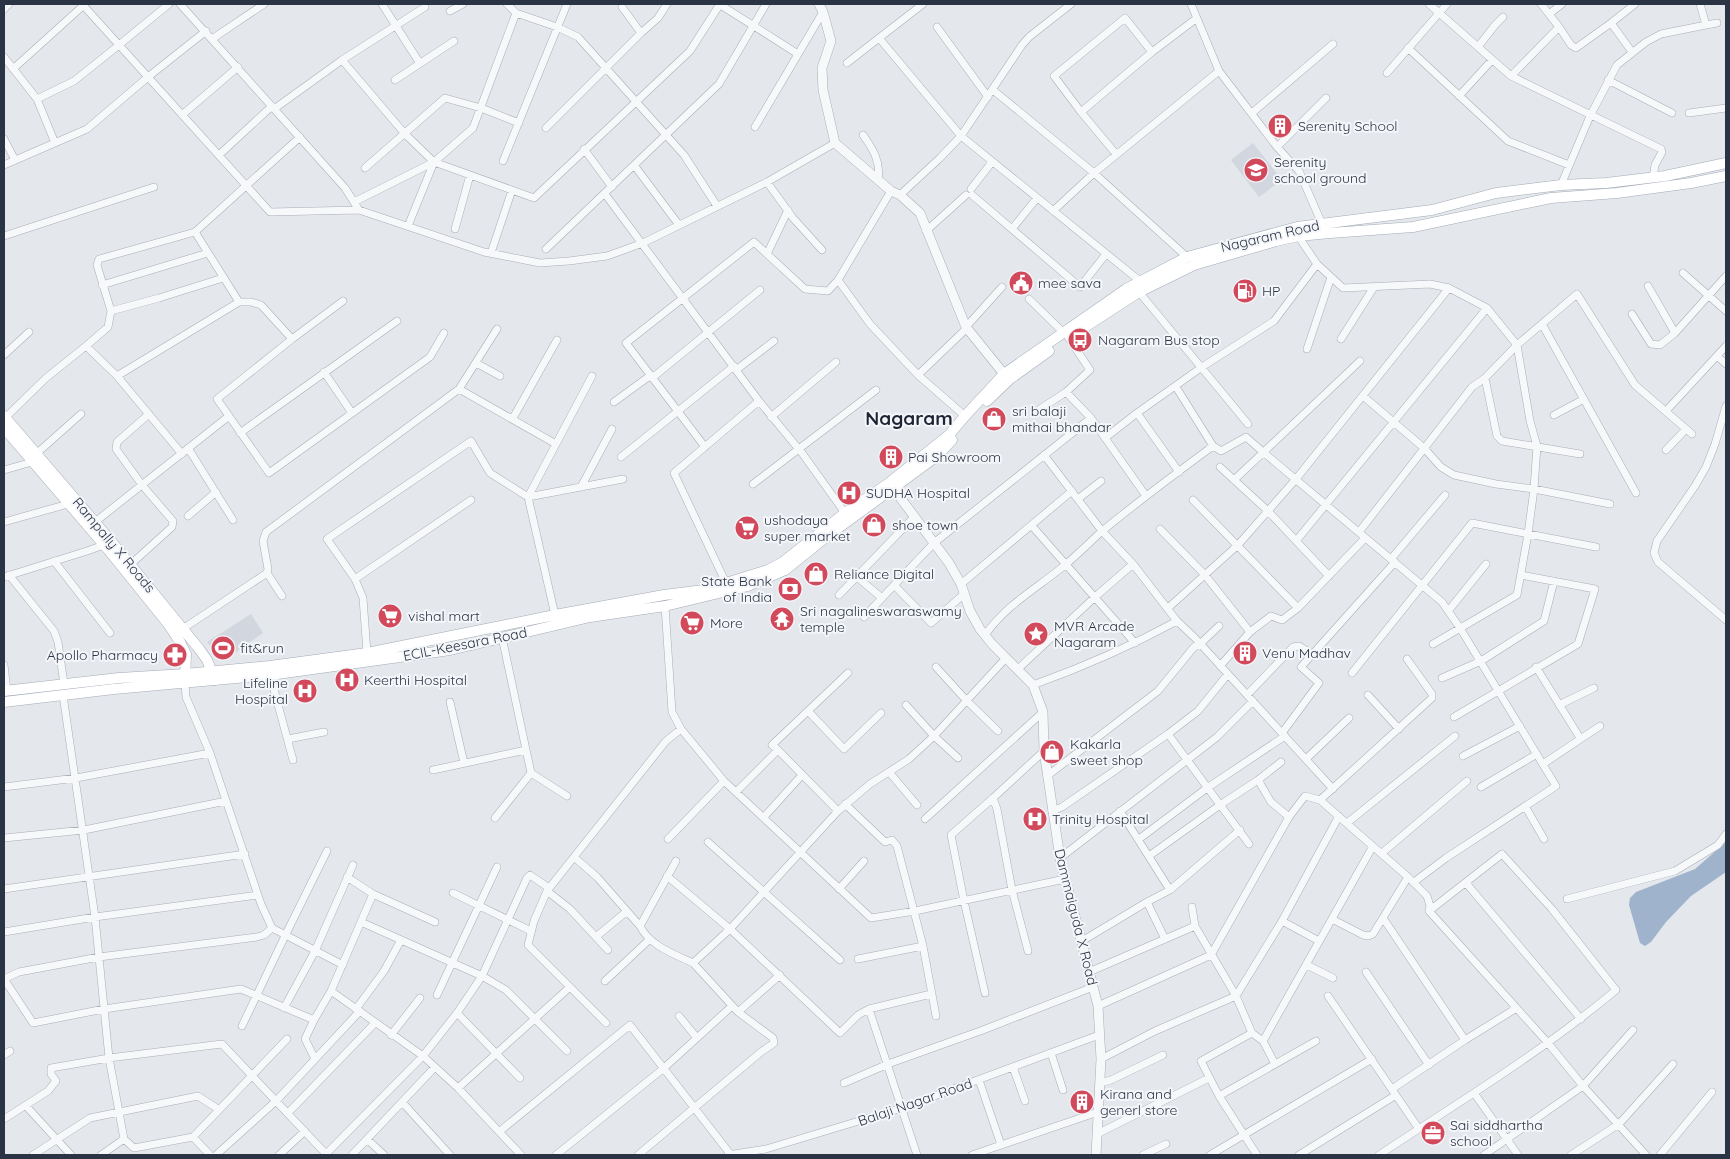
<svg xmlns="http://www.w3.org/2000/svg" width="1730" height="1159" viewBox="0 0 1730 1159" font-family="Quicksand,sans-serif">
	<style>
		.built { fill: #d2d6de }
		.water { fill: #9fb4cc }
		.lines { fill: none; stroke-linecap: round; stroke-linejoin: round }
		.minor-casing { stroke: #a9aeb7; stroke-width: 8 }
		.tertiary-casing { stroke: #a9aeb7; stroke-width: 10 }
		.secondary-casing { stroke: #a9aeb7; stroke-width: 11 }
		.primary-casing { stroke: #a3abb8; stroke-width: 11 }
		.minor { stroke: #f7f8fa; stroke-width: 7 }
		.tertiary { stroke: #f7f8fa; stroke-width: 9 }
		.secondary { stroke: #fff; stroke-width: 10 }
		.primary { stroke: #fff; stroke-width: 10 }
		.labels { text-anchor: middle; stroke-width: 4; stroke-linejoin: round; paint-order: stroke }
		.poi-label { font-size: 14px; fill: #2b3445; stroke: #f4f6f9; text-anchor: start }
		.street-label { font-size: 14px; fill: #2b3445; stroke: #f4f6f9 }
		.district-label { font-size: 19px; font-weight: bold; fill: #1d2536; stroke: #f4f6f9 }
	</style>
	<rect width="100%" height="100%" fill="#e4e7ec"/>
	<path class="built" d="M1253,143L1282,180L1259,197L1231,160Z
		M251,614L263,633L223,661L207,642Z"/>
	<path class="water" d="M1726,842V872L1691,896L1666,922L1651,942L1645,946L1640,943L1629,905L1630,898L1636,892L1695,869Z"/>
	<g class="lines">
		<defs>
			<path id="minor" d="M82,4L270,212L359,210L484,252L540,263L569,261L607,256L643,243L767,182L835,143
				M180,4L345,188L359,210
				M382,4L419,62
				M507,4L516,13L557,27L578,37L684,155L717,206
				M719,4L798,54
				M1191,4L1219,71L1277,147L1299,171L1322,224
				M1429,4L1511,76L1661,149L1662,152L1655,165L1653,178
				M1541,4L1549,14
				M622,7L641,33
				M4,9L9,4
				M450,11L463,4
				M1706,25L1717,23
				M937,27L988,97
				M1559,27L1571,45L1576,48L1611,23
				M879,38L923,4
				M212,39L264,4
				M1478,47L1495,25L1503,17
				M1408,48L1508,141L1569,165
				M1632,52L1611,23L1635,4
				M4,57L37,99L55,143
				M342,60L405,134L434,162L534,198L690,51L720,4
				M847,63L879,38L961,136L1140,281
				M13,69L85,4
				M1387,73L1447,4
				M1511,76L1559,27L1549,14L1562,4
				M395,80L454,41
				M1608,80L1672,113
				M993,90L1094,173L1187,257
				M1459,96L1492,60
				M37,99L74,81L119,45L169,4
				M274,109L342,60L425,7
				M1081,112L1152,52L1197,18
				M1252,113L1333,44
				M1689,113L1726,108
				M182,115L238,67
				M755,127L823,12
				M546,128L641,33L658,18L667,4
				M863,135C873,149 881,162 878,179
				M4,139L15,160
				M1277,147L1326,98
				M584,149L612,187
				M1116,154L1081,112L1054,76L1125,18L1152,52
				M219,155L272,106
				M503,161L567,4
				M4,165L87,129L148,77L206,31
				M634,165L679,225
				M365,168L445,98L481,108L519,123
				M767,182L793,218L822,250
				M1561,185L1590,116L1617,65L1646,42L1661,34L1706,25L1700,4
				M971,189L992,162
				M891,191L838,280L870,324L918,375L965,416
				M605,194L759,401L802,453L845,513
				M900,195L940,158L961,136L1022,45L1029,37L1071,4
				M972,195L1080,287L1106,254
				M354,202L434,162
				M1053,211L1094,173L1219,71
				M408,226L434,162L473,128L516,13
				M455,229L470,175
				M1012,229L1037,198
				M926,231L966,195
				M4,236L154,187
				M1298,236L1317,264L1343,288L1430,284L1449,288L1487,308L1517,345L1530,421L1537,446L1534,489L1528,534L1517,595L1433,644
				M546,249L719,84L766,4
				M491,253L512,190
				M767,254L788,210
				M1683,273L1726,311
				M102,285L208,253
				M1648,286L1675,333
				M1139,292L1248,424
				M1029,299L1064,333
				M343,301L292,339L217,399L269,473L430,357L444,333
				M239,302L195,232L300,137
				M111,311L97,265L99,259L195,232
				M1632,314L1651,344L1660,345L1675,333L1726,276
				M1542,324L1636,493
				M966,327L1002,287
				M1341,339L1374,287
				M86,346L117,376L182,454
				M1307,349L1331,277
				M4,355L29,332
				M1717,356L1726,364
				M476,363L500,376
				M736,370L774,341
				M324,372L352,413
				M918,375L967,328
				M117,376L239,302H251L261,305L292,339
				M652,378L760,290
				M1485,378L1497,436L1502,441L1580,454
				M1176,387L1213,446L1221,451L1246,437L1263,452L1442,602L1460,628L1556,786L1446,858L1414,882
				M459,389L556,444
				M1066,392L1091,418L1146,496
				M1363,396L1424,448L1441,467L1454,475L1496,484L1534,489L1610,504
				M614,402L651,375
				M1726,406L1715,444L1706,467L1695,486L1657,541L1654,553L1658,562L1726,620
				M1040,409L1066,392L1090,370L1068,337
				M1666,411L1726,346
				M1137,413L1179,472
				M1554,415L1584,399
				M771,417L836,362
				M5,418L46,378L86,346L108,327L111,311L159,298L223,278
				M513,418L557,340
				M240,433L397,321
				M1105,438L1137,413L1202,367L1274,321L1317,264
				M705,447L626,343L754,242L805,289L828,291L838,280
				M188,448L233,520
				M1666,450L1686,429
				M36,454L81,414
				M1044,455L1102,531L1133,564L1177,621L1195,638L1333,789
				M621,457L734,366
				M1220,467L1268,511L1329,576
				M4,470L32,462
				M1234,480L1360,361
				M753,484L876,390
				M581,487L612,429
				M1078,499L1101,481
				M1193,500L1298,608
				M188,516L216,492
				M4,522L68,504
				M95,522L229,416
				M1032,526L1135,643
				M1160,529L1205,575L1250,632
				M1359,532L1472,387L1485,378L1517,345L1577,294L1635,385L1692,434
				M1296,541L1487,308
				M1391,559L1445,495
				M54,561L110,633
				M131,564L172,527L173,521L142,485L116,449L117,442L149,414
				M267,573L282,596
				M9,575L54,631L58,642L64,684
				M4,577L87,551L104,545
				M857,577L882,598
				M355,579L471,500
				M726,583L674,473L759,401
				M961,584L1072,491
				M894,585L931,623L964,594
				M839,595L915,516
				M665,606L672,712L681,729L724,781L871,918L915,911L1065,879
				M1168,608L1238,545L1296,479L1449,288
				M1449,610L1486,564
				M555,615L528,497L592,376
				M864,617L934,543L1091,418
				M181,630L267,573L268,569L263,541L266,532L459,389L497,329
				M985,635C1007,604 1036,589 1065,565C1077,555 1089,543 1101,532C1137,502 1175,474 1213,446
				M502,637L531,773L567,796
				M367,653L363,598L355,579L327,539L471,441L490,473L528,497L623,479
				M4,665L7,691
				M1220,666L1250,632L1271,616L1282,620L1298,608L1365,538
				M936,667L966,700L998,731
				M1536,667L1580,738
				M1018,669L1095,597L1133,564
				M1352,673L1472,523L1596,547
				M270,675L293,760
				M1442,678L1481,661L1544,621L1554,581
				M185,683L186,697L210,753L261,904L272,928L343,965
				M1033,685C1083,667 1131,646 1177,621
				M63,695L95,917L109,1058L124,1139L134,1148L193,1137L287,1039
				M1247,695L1293,647L1299,646L1312,654
				M1368,695L1399,729
				M450,702L464,763
				M906,705L934,736L958,758
				M1559,705L1594,688
				M808,711L844,749L881,713
				M1454,717L1578,644L1595,589L1521,575
				M1282,733L1319,683L1301,667L1395,562
				M1168,734L1249,844
				M288,739L324,732
				M778,750L772,745L848,673
				M1463,756L1520,726
				M1306,759L1349,718
				M1281,762L1258,780L1271,802L1289,817
				M1543,764L1600,726
				M433,770L526,750
				M889,772L917,805
				M1047,776L1158,691L1194,647L1200,644L1219,626
				M4,787L76,778L210,753
				M1481,787L1537,754
				M736,792L778,750L838,811
				M993,798L1044,751
				M1320,800L1432,698V694L1407,659
				M845,804L885,842L892,840L897,846L923,946L936,1016
				M1525,806L1544,839
				M1052,811L1062,807L1168,734L1198,711L1228,674
				M1120,811L1170,890L1240,830
				M764,817L802,775
				M495,818L531,773
				M925,819L1043,712
				M1347,823L1455,736
				M4,838L84,830L226,801
				M668,839L724,781
				M1139,839L1207,788L1285,736
				M708,842L840,960
				M1382,853L1467,781
				M1149,856L1220,805L1258,780
				M574,857L597,877L640,926
				M1060,858L1217,737L1253,701
				M676,861L640,926C650,946 674,954 693,963
				M667,876L730,929L840,1033L858,1015L869,1009L931,994
				M347,877L373,894
				M1466,883L1581,1019
				M4,889L245,854
				M839,889L864,861
				M547,891L570,909L608,950
				M453,893L531,931
				M1567,899L1675,871L1718,845L1726,834
				M1147,902L1165,939
				M1192,907L1195,926L1236,996L1252,1033L1263,1041L1275,1064
				M1383,918L1465,1040
				M1332,919L1363,935L1368,936L1373,934L1408,877
				M1282,921L1319,941
				M361,922L482,976L506,990L567,1051
				M4,932L95,917L258,895
				M597,936L626,912
				M1082,941L1147,902L1170,890
				M858,959L923,946
				M1307,965L1333,978
				M1089,972L1195,926
				M1366,972L1429,1065
				M4,979L33,1023L104,1009L241,989L314,1020L331,991L373,894L435,922
				M4,979L19,972L99,957L257,937L264,935L272,928
				M605,981L650,939
				M331,991L423,1056L458,1088L521,1155
				M985,993L964,901L951,835L993,798L997,809L1012,890L1028,951
				M437,995L497,867
				M1328,996L1419,1129
				M1098,1006L1211,955L1289,817L1305,796L1320,800L1408,877L1427,896L1430,906L1429,911L1548,1043L1583,1086L1646,1155
				M284,1008L315,951L353,865
				M356,1009L384,971L401,940
				M869,1009L917,1155
				M738,1012L780,975
				M457,1013L520,1078
				M679,1016L697,1038
				M314,1020L305,1039L315,1059
				M606,1023L528,945L534,921L547,891L666,741L681,729
				M242,1026L285,936L327,851
				M1252,1033L1201,1061L1219,1096L1257,1155
				M391,1035L420,998
				M1263,1041L1373,846
				M1051,1053L1063,1090
				M4,1055L10,1051
				M1101,1059L1155,1031L1236,996L1282,921L1339,816
				M1013,1067L1025,1101
				M979,1080L1001,1145
				M844,1083L888,1064L983,1030L1093,987
				M1100,1083L1111,1080L1163,1055
				M458,1088L570,987
				M1392,1089L1465,1040L1515,1009
				M1474,1093L1518,1155
				M1219,1096L1316,1041
				M402,1102L450,1155
				M26,1106L71,1155
				M288,1113L375,1023
				M4,1119L48,1091L56,1081L51,1074V1068L109,1058L222,1044L327,1155
				M500,1131L630,1025L731,1155
				M1097,1134L1209,1078
				M193,1137L210,1155
				M368,1140L384,1155
				M33,1155L90,1118L198,1096L218,1109
				M101,1155L124,1139
				M216,1155L276,1101L360,1011
				M279,1155L305,1131
				M325,1155L423,1056L457,1013L482,976L527,878L530,875L549,888
				M352,1155L435,1067
				M556,1155L664,1068L732,1006
				M638,1155L761,1052L774,1043L773,1038L738,1012L693,963L730,929L838,811L870,784L909,759L934,736L1006,658
				M728,1155L766,1149L902,1108L1099,1035
				M972,1155L1098,1112
				M1143,1155L1166,1144
				M1210,1155L1372,1059
				M1299,1155L1396,1095
				M1379,1155C1459,1102 1542,1052 1616,990L1552,909L1502,854L1429,911
				M1484,1155L1583,1086L1633,1030
				M1571,1155L1619,1124L1673,1064
				M1660,1155L1712,1092"/>
			<path id="tertiary" d="M819,4L823,12L831,41L822,68L823,90L835,143L891,191L900,195L920,213L966,327L1004,374
				M893,488L949,563L961,584L970,611L980,629L992,644L1033,685L1043,712L1044,751L1060,858L1098,1006L1101,1059L1096,1155"/>
			<path id="secondary" d="M4,416L111,541L200,650L207,660L215,680
				M4,428L111,553L169,625L180,642L186,654L185,682"/>
			<path id="primary" d="M1082,329L1139,292L1194,265L1276,241L1298,236L1330,233L1413,227L1551,198L1617,193L1691,183L1726,176
				M987,401L1010,379L1049,351
				M4,691L119,678L185,674L270,666L367,653L555,615L664,595L704,590L726,583L768,570L783,562L845,513L889,483L949,435L965,416L1004,374L1126,289L1187,257L1297,227L1432,210L1496,193L1561,185L1606,183L1665,176L1726,163
				M4,702L114,689L270,675L450,650L590,617L665,606L748,586L785,570L826,537L937,456L952,440"/>
		</defs>
		<use href="#minor" class="minor-casing"/>
		<use href="#tertiary" class="tertiary-casing"/>
		<use href="#secondary" class="secondary-casing"/>
		<use href="#primary" class="primary-casing"/>
		<use href="#minor" class="minor"/>
		<use href="#tertiary" class="tertiary"/>
		<use href="#secondary" class="secondary"/>
		<use href="#primary" class="primary"/>
	</g>
	<defs>
		<symbol id="building-disc" viewBox="-11 -11 22 22"><circle r="9.5" fill="#d1495b" stroke="#f4f6f9"/><path d="M-4-6H4V6H1V3H-1V6H-4ZM-2.5-4.3h1.7v1.8h-1.7ZM.8-4.3h1.7v1.8H.8ZM-2.5-1h1.7V.8h-1.7ZM.8-1h1.7V.8H.8Z" fill="#fff"/></symbol>
		<symbol id="school-disc" viewBox="-11 -11 22 22"><circle r="9.5" fill="#d1495b" stroke="#f4f6f9"/><path d="M0-5L7-2L0 1L-7-2ZM-4 1L0 2.5L4 1V4Q0 6-4 4Z" fill="#fff"/></symbol>
		<symbol id="civic-disc" viewBox="-11 -11 22 22"><circle r="9.5" fill="#d1495b" stroke="#f4f6f9"/><path d="M-.6-6.5H3V-4.5H.6V-3L4-1V1h2V6H-6V1h2V-1L-.6-3ZM-1.2 2.5V6h2.4V2.5Z" fill="#fff"/></symbol>
		<symbol id="fuel-disc" viewBox="-11 -11 22 22"><circle r="9.5" fill="#d1495b" stroke="#f4f6f9"/><path d="M-5.5-6h7V0h2V4h1.3V-2.5L3-4.5l.8-.8L6-3V5H2.5V1h-1V6h-7ZM-4.2-4.7v3.2H.2V-4.7Z" fill="#fff"/></symbol>
		<symbol id="bus-disc" viewBox="-11 -11 22 22"><circle r="9.5" fill="#d1495b" stroke="#f4f6f9"/><path d="M-5-6H5V4H4V6H2V4H-2V6H-4V4H-5ZM-3.5-4V0h7V-4ZM-3.5 1.2v1.5H-2V1.2ZM2 1.2v1.5H3.5V1.2Z" fill="#fff"/></symbol>
		<symbol id="shop-disc" viewBox="-11 -11 22 22"><circle r="9.5" fill="#d1495b" stroke="#f4f6f9"/><path d="M-5-2.5h2.3a2.7 3.5 0 0 1 5.4 0H5L5.5 6h-11ZM-1.5-2.5h3a1.5 2.3 0 0 0-3 0Z" fill="#fff"/></symbol>
		<symbol id="hospital-disc" viewBox="-11 -11 22 22"><circle r="9.5" fill="#d1495b" stroke="#f4f6f9"/><path d="M-5-5h3v3.5h4V-5h3V5h-3V1.5h-4V5h-3Z" fill="#fff"/></symbol>
		<symbol id="supermarket-disc" viewBox="-11 -11 22 22"><circle r="9.5" fill="#d1495b" stroke="#f4f6f9"/><path d="M-6-5.5h2.5l.6 2H6L4.5 2H-2.5L-4.4-4H-6ZM-1.5 3.2a1.3 1.3 0 1 0 .1 0ZM3 3.2a1.3 1.3 0 1 0 .1 0Z" fill="#fff"/></symbol>
		<symbol id="bank-disc" viewBox="-11 -11 22 22"><circle r="9.5" fill="#d1495b" stroke="#f4f6f9"/><path d="M-6-4H6V4H-6ZM0-2.3a2.3 2.3 0 1 0 0 4.6a2.3 2.3 0 1 0 0-4.6Z" fill="#fff"/></symbol>
		<symbol id="temple-disc" viewBox="-11 -11 22 22"><circle r="9.5" fill="#d1495b" stroke="#f4f6f9"/><path d="M0-6L5-2H3V0L6.5 2.5H4V6H1.5V3h-3V6H-4V2.5H-6.5L-3 0V-2H-5Z" fill="#fff"/></symbol>
		<symbol id="sight-disc" viewBox="-11 -11 22 22"><circle r="9.5" fill="#d1495b" stroke="#f4f6f9"/><path d="M0-6L1.8-2.2L6-1.7L2.9 1.2L3.7 5.4L0 3.3L-3.7 5.4L-2.9 1.2L-6-1.7L-1.8-2.2Z" fill="#fff"/></symbol>
		<symbol id="stadium-disc" viewBox="-11 -11 22 22"><circle r="9.5" fill="#d1495b" stroke="#f4f6f9"/><path d="M0-5a6.5 5 0 1 0 0 10a6.5 5 0 1 0 0-10ZM-3.5-1.8h7v3.6h-7Z" fill="#fff"/></symbol>
		<symbol id="pharmacy-disc" viewBox="-11 -11 22 22"><circle r="9.5" fill="#d1495b" stroke="#f4f6f9"/><path d="M-2-6h4v4h4v4h-4v4h-4v-4h-4v-4h4Z" fill="#fff"/></symbol>
		<symbol id="office-disc" viewBox="-11 -11 22 22"><circle r="9.5" fill="#d1495b" stroke="#f4f6f9"/><path d="M-6-3h4V-5.5h4V-3h4V5H-6ZM-1-4.5V-3h2v-1.5ZM-6 0V1H6V0Z" fill="#fff"/></symbol>
	</defs>
	<g fill-rule="evenodd">
		<use href="#building-disc" x="1266" y="112" width="28" height="28"/>
		<use href="#school-disc" x="1242" y="156" width="28" height="28"/>
		<use href="#civic-disc" x="1007" y="269" width="28" height="28"/>
		<use href="#fuel-disc" x="1231" y="277" width="28" height="28"/>
		<use href="#bus-disc" x="1066" y="326" width="28" height="28"/>
		<use href="#shop-disc" x="980" y="405" width="28" height="28"/>
		<use href="#building-disc" x="877" y="443" width="28" height="28"/>
		<use href="#hospital-disc" x="835" y="479" width="28" height="28"/>
		<use href="#shop-disc" x="860" y="511" width="28" height="28"/>
		<use href="#supermarket-disc" x="733" y="514" width="28" height="28"/>
		<use href="#shop-disc" x="802" y="560" width="28" height="28"/>
		<use href="#bank-disc" x="776" y="575" width="28" height="28"/>
		<use href="#supermarket-disc" x="376" y="602" width="28" height="28"/>
		<use href="#temple-disc" x="768" y="605" width="28" height="28"/>
		<use href="#supermarket-disc" x="678" y="609" width="28" height="28"/>
		<use href="#sight-disc" x="1022" y="620" width="28" height="28"/>
		<use href="#stadium-disc" x="209" y="634" width="28" height="28"/>
		<use href="#building-disc" x="1231" y="639" width="28" height="28"/>
		<use href="#pharmacy-disc" x="161" y="641" width="28" height="28"/>
		<use href="#hospital-disc" x="333" y="666" width="28" height="28"/>
		<use href="#hospital-disc" x="291" y="677" width="28" height="28"/>
		<use href="#shop-disc" x="1038" y="738" width="28" height="28"/>
		<use href="#hospital-disc" x="1021" y="805" width="28" height="28"/>
		<use href="#building-disc" x="1068" y="1088" width="28" height="28"/>
		<use href="#office-disc" x="1419" y="1119" width="28" height="28"/>
	</g>
	<g class="labels">
		<g class="poi-label">
			<text x="1298" y="131">Serenity School</text>
			<text x="1274" y="167">Serenity<tspan x="1274" dy="16">school ground</tspan></text>
			<text x="1038" y="288">mee sava</text>
			<text x="1262" y="296">HP</text>
			<text x="1098" y="345">Nagaram Bus stop</text>
			<text x="1012" y="416">sri balaji<tspan x="1012" dy="16">mithai bhandar</tspan></text>
			<text x="908" y="462">Pai Showroom</text>
			<text x="866" y="498">SUDHA Hospital</text>
			<text x="764" y="525">ushodaya<tspan x="764" dy="16">super market</tspan></text>
			<text x="892" y="530">shoe town</text>
			<text x="834" y="579">Reliance Digital</text>
			<text x="772" y="586" text-anchor="end">State Bank<tspan x="772" dy="16">of India</tspan></text>
			<text x="800" y="616">Sri nagalineswaraswamy<tspan x="800" dy="16">temple</tspan></text>
			<text x="408" y="621">vishal mart</text>
			<text x="710" y="628">More</text>
			<text x="1054" y="631">MVR Arcade<tspan x="1054" dy="16">Nagaram</tspan></text>
			<text x="240" y="653">fit&amp;run</text>
			<text x="1262" y="658">Venu Madhav</text>
			<text x="158" y="660" text-anchor="end">Apollo Pharmacy</text>
			<text x="364" y="685">Keerthi Hospital</text>
			<text x="288" y="688" text-anchor="end">Lifeline<tspan x="288" dy="16">Hospital</tspan></text>
			<text x="1070" y="749">Kakarla<tspan x="1070" dy="16">sweet shop</tspan></text>
			<text x="1052" y="824">Trinity Hospital</text>
			<text x="1100" y="1099">Kirana and<tspan x="1100" dy="16">generl store</tspan></text>
			<text x="1450" y="1130">Sai siddhartha<tspan x="1450" dy="16">school</tspan></text>
		</g>
		<g class="street-label">
			<text transform="translate(1270 236) rotate(-13)" y="5">Nagaram Road</text>
			<text transform="translate(114 545) rotate(50)" y="5">Rampally X Roads</text>
			<text transform="translate(465 644) rotate(-11)" y="5">ECIL-Keesara Road</text>
			<text transform="translate(1076 917) rotate(76)" y="5">Dammaiguda X Road</text>
			<text transform="translate(915 1102) rotate(-19)" y="5">Balaji Nagar Road</text>
		</g>
		<g class="district-label">
			<text x="909" y="425">Nagaram</text>
		</g>
	</g>
	<rect width="1730" height="1159" fill="none" stroke="#2b3445" stroke-width="10"/>
</svg>
